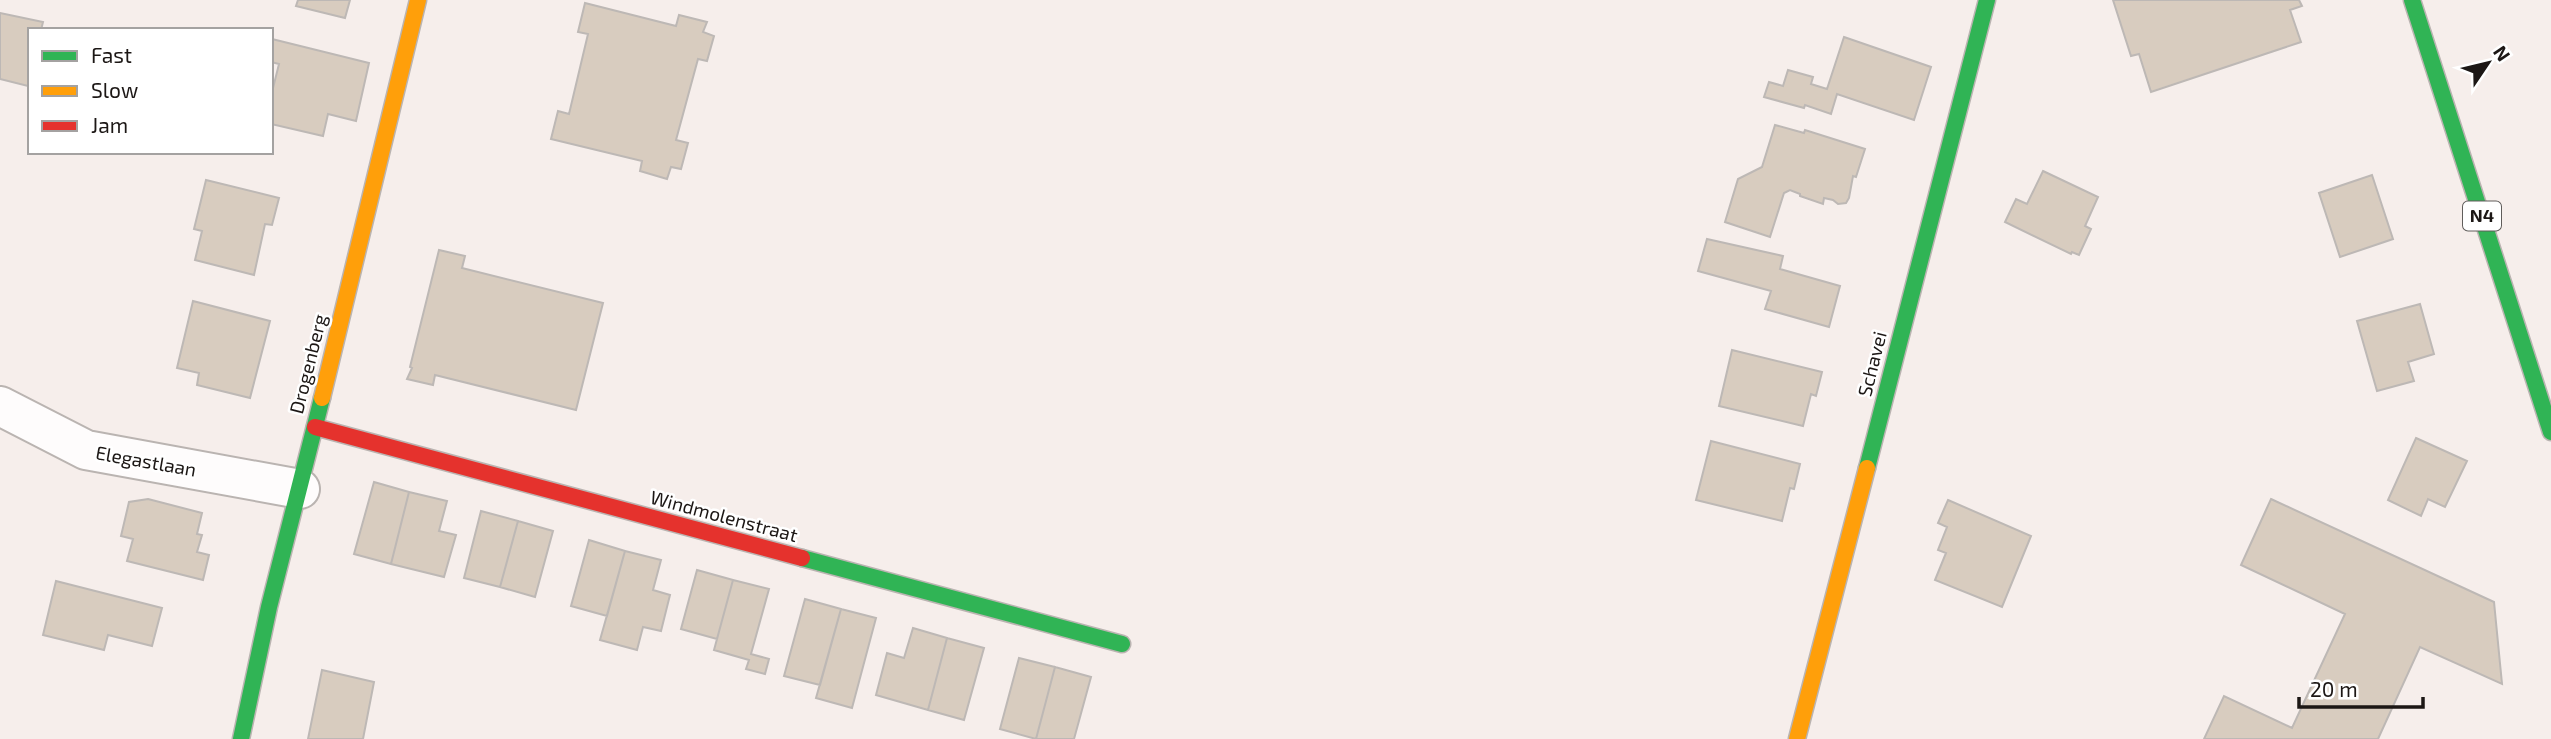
<svg xmlns="http://www.w3.org/2000/svg" width="2551" height="739" viewBox="0 0 2551 739" font-family="'Exo 2',sans-serif">
	<style>
		.building { fill: #d8ccbf; stroke: #bdb8b5; stroke-width: 2 }
		.lines { fill: none; stroke-linecap: round; stroke-linejoin: round }
		.street-casing { stroke: #bab4b1; stroke-width: 42 }
		.fast-casing { stroke: #bab4b1; stroke-width: 19 }
		.slow-casing { stroke: #bab4b1; stroke-width: 19 }
		.jam-casing { stroke: #bab4b1; stroke-width: 19 }
		.street { stroke: #fefcfc; stroke-width: 38 }
		.fast { stroke: #30b455; stroke-width: 16 }
		.slow { stroke: #ff9f0a; stroke-width: 16 }
		.jam { stroke: #e5322d; stroke-width: 16 }
		.labels { text-anchor: middle; stroke-width: 5; stroke-linejoin: round; paint-order: stroke }
		.shield { fill: #fff; stroke: #605d5b; stroke-width: 2 }
		.shield-label { font-size: 18px; font-weight: bold; fill: #1c1715 }
		.street-label { font-size: 19px; fill: #1c1715; stroke: #fff }
	</style>
	<rect width="100%" height="100%" fill="#f6eeeb"/>
	<path class="building" d="M298,0H350L345,18L296,6Z
		M2113,0H2299L2302,6L2290,10L2301,42L2151,92L2139,54L2131,56Z
		M585,3L676,26L679,15L707,22L703,32L714,36L707,61L698,59L676,140L688,143L681,169L671,167L667,179L640,171L642,161L551,139L558,111L569,114L588,34L578,32Z
		M0,13L43,22L41,30H30L28,86L0,79Z
		M1844,37L1931,67L1914,120L1837,94L1831,114L1805,105L1804,108L1764,97L1769,82L1783,86L1788,70L1813,77L1811,84L1827,89Z
		M272,39L369,63L356,121L328,114L323,136L271,124V96L279,64L271,62Z
		M1775,125L1804,133L1805,130L1865,149L1856,177L1853,176L1849,198L1846,203L1838,204L1833,200L1824,198L1823,204L1800,196V194L1790,190L1784,193L1770,237L1725,222L1738,179L1762,167Z
		M2043,171L2098,197L2085,226L2091,229L2079,255L2072,252L2071,254L2005,222L2016,199L2027,204Z
		M2372,175L2393,239L2340,257L2319,193Z
		M206,180L279,198L272,225L265,224L254,275L195,260L202,231L194,229Z
		M1707,239L1783,256L1780,269L1840,286L1829,327L1765,309L1771,291L1698,271Z
		M439,250L465,256L462,268L603,303L576,410L435,375L433,385L407,379L412,368L410,367Z
		M193,301L270,321L250,398L197,385L199,373L177,368Z
		M2420,304L2434,354L2408,362L2414,381L2377,391L2357,321Z
		M1732,350L1822,372L1816,396L1811,394L1803,426L1719,406Z
		M2416,438L2467,461L2445,507L2428,499L2421,516L2388,500Z
		M1711,441L1800,464L1794,489L1790,488L1782,521L1696,500Z
		M374,482L409,492L391,564L354,554Z
		M409,492L447,501L439,531L456,535L444,577L391,564Z
		M148,499L202,513L197,534L202,535L197,552L209,555L203,580L127,561L133,539L121,536L129,502Z
		M2271,499L2494,602L2502,684L2420,647L2378,739H2204L2224,696L2292,728L2345,614L2241,565Z
		M1948,500L2031,536L2002,607L1935,580L1946,553L1938,550L1947,527L1938,523Z
		M481,511L518,521L500,587L464,578Z
		M518,521L553,531L535,597L500,587Z
		M589,540L625,551L607,616L571,606Z
		M625,551L661,560L653,590L670,595L661,631L643,627L637,650L600,640Z
		M697,570L733,580L717,639L681,629Z
		M733,580L769,589L751,654L769,659L765,674L746,669L749,660L714,650Z
		M56,581L162,608L152,646L108,635L104,650L43,635Z
		M805,599L841,609L820,685L784,676Z
		M841,609L876,618L852,708L816,698Z
		M913,628L947,638L928,710L876,695L887,653L904,658Z
		M947,638L984,648L964,720L928,710Z
		M1019,658L1055,667L1036,739L1000,729Z
		M1055,667L1091,677L1074,739H1036Z
		M322,670L374,682L363,739H308Z"/>
	<g class="lines">
		<defs>
			<path id="street" d="M0,406L86,450L300,489"/>
			<path id="fast" d="M2412,0L2551,432
				M1867,468L1987,0
				M802,558L1122,644
				M241,739L269,607L322,398"/>
			<path id="slow" d="M322,398L418,0
				M1797,739L1867,468"/>
			<path id="jam" d="M315,427L802,558"/>
		</defs>
		<use href="#street" class="street-casing"/>
		<use href="#fast" class="fast-casing"/>
		<use href="#slow" class="slow-casing"/>
		<use href="#jam" class="jam-casing"/>
		<use href="#street" class="street"/>
		<use href="#fast" class="fast"/>
		<use href="#slow" class="slow"/>
		<use href="#jam" class="jam"/>
	</g>
	<g class="labels">
		<rect class="shield" x="2463" y="201.5" width="38" height="29" rx="5"/>
		<g class="shield-label">
			<text x="2482" y="222">N4</text>
		</g>
		<g class="street-label">
			<text transform="translate(308 364) rotate(-76)" y="7">Drogenberg</text>
			<text transform="translate(1872 364) rotate(-76)" y="7">Schavei</text>
			<text transform="translate(146 461) rotate(10)" y="7">Elegastlaan</text>
			<text transform="translate(724 516) rotate(15)" y="7">Windmolenstraat</text>
		</g>
	</g>
	<rect x="28" y="28" width="245" height="126" fill="#ffffff" stroke="#a4a2a1" stroke-width="2"/>
	<rect x="42" y="51" width="35" height="10" fill="#30b455" stroke="#a4a2a1" stroke-width="2"/>
	<text x="91" y="63" font-size="21" fill="#1c1715">Fast</text>
	<rect x="42" y="86" width="35" height="10" fill="#ff9f0a" stroke="#a4a2a1" stroke-width="2"/>
	<text x="91" y="98" font-size="21" fill="#1c1715">Slow</text>
	<rect x="42" y="121" width="35" height="10" fill="#e5322d" stroke="#a4a2a1" stroke-width="2"/>
	<text x="91" y="133" font-size="21" fill="#1c1715">Jam</text>
	<g transform="translate(2488 63) rotate(55)" stroke="#ffffff" stroke-width="5" paint-order="stroke">
	<path d="M0-5L12 26L0 18L-12 26Z" fill="#1c1715"/>
	<text y="-10" font-size="19" font-weight="bold" text-anchor="middle" fill="#1c1715">N</text>
	</g>
	<path d="M2299 697v10h124v-10" fill="none" stroke="#1c1715" stroke-width="3.5"/>
	<text x="2310" y="697" font-size="21" fill="#1c1715" stroke="#ffffff" stroke-width="5" paint-order="stroke">20 m</text>
</svg>
